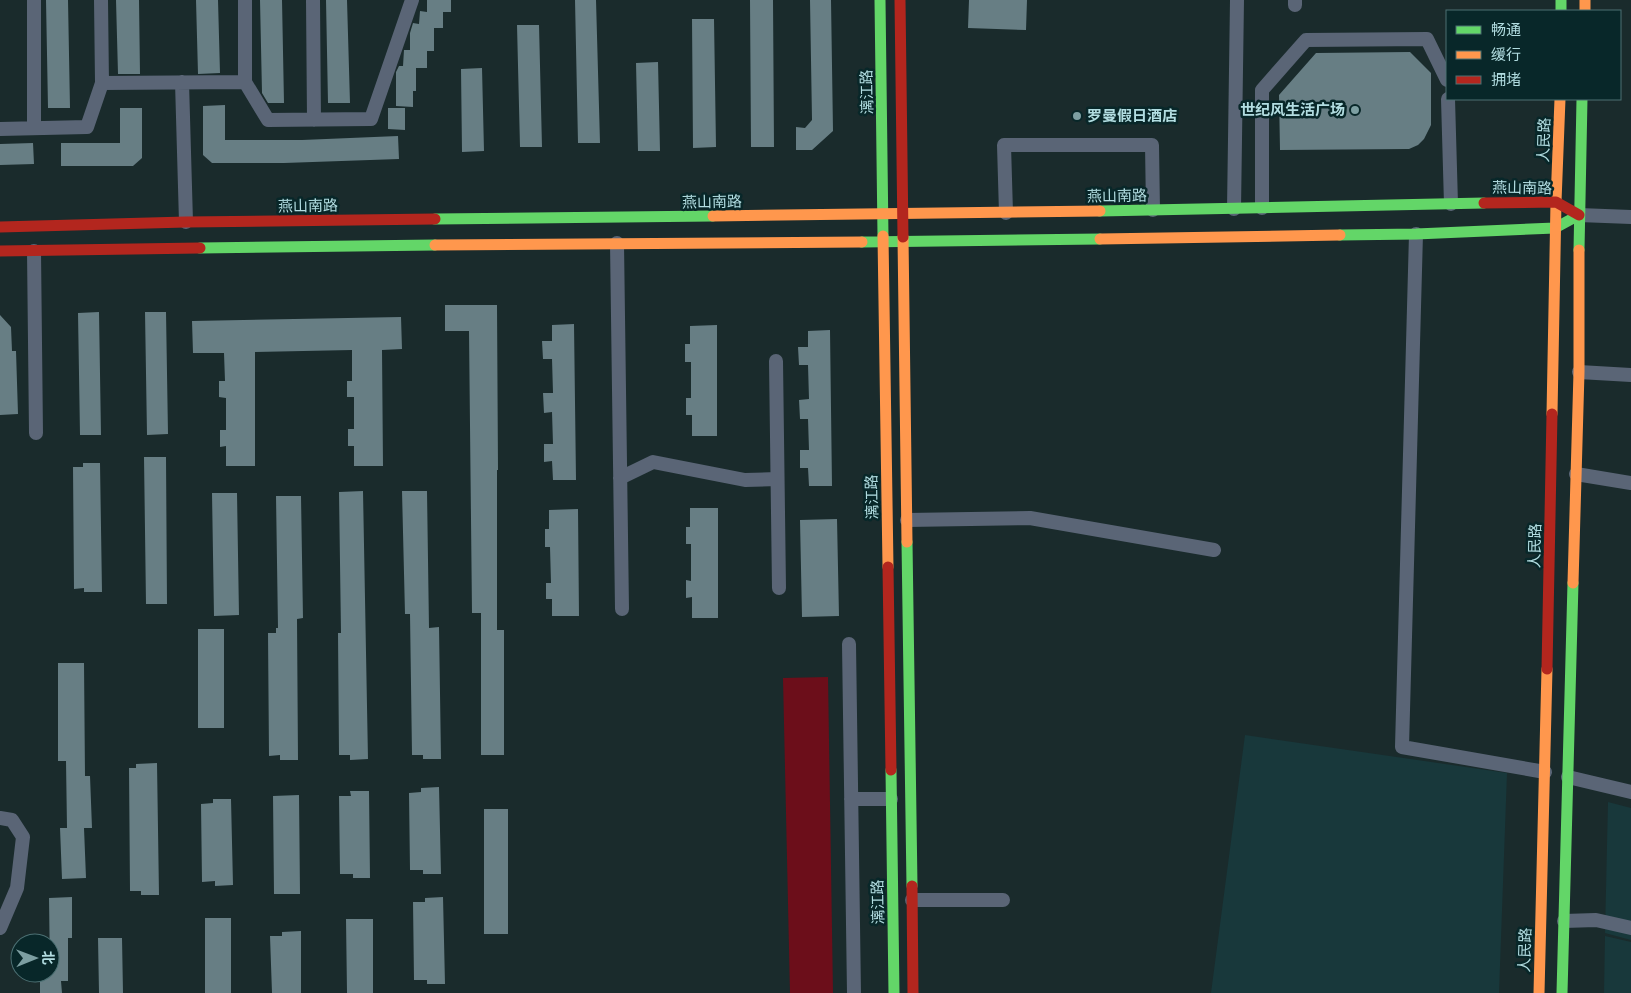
<svg xmlns="http://www.w3.org/2000/svg" width="1631" height="993" viewBox="0 0 1631 993" font-family="'Noto Sans','Noto Sans SC',sans-serif">
	<style>
		.built { fill: #18383b }
		.green { fill: #6c0e1a }
		.building { fill: #677e84 }
		.lines { fill: none; stroke-linecap: round; stroke-linejoin: round }
		.street { stroke: #5a6576; stroke-width: 14 }
		.fast { stroke: #63d668; stroke-width: 11 }
		.slow { stroke: #ff974d; stroke-width: 11 }
		.jam { stroke: #b3261e; stroke-width: 11 }
		.poi-dot { fill: #7d9fa2; stroke: #082729; stroke-width: 2 }
		.labels { text-anchor: middle; stroke-width: 5; stroke-linejoin: round; paint-order: stroke }
		.street-label { font-size: 15px; fill: #b2dde1; stroke: #082729 }
		.poi-label { font-size: 15px; font-weight: bold; fill: #b2dde1; stroke: #082729; text-anchor: end }
	</style>
	<rect width="100%" height="100%" fill="#1a2b2c"/>
	<path class="built" d="M1245,735L1507,773L1499,993H1211Z
		M1608,802L1631,808V940L1605,933Z
		M1605,936L1631,942V993H1604Z"/>
	<path class="green" d="M828,677L833,993H790L783,678Z"/>
	<path class="building" d="M46,0H68L70,108H48Z
		M116,0H139L140,74H118Z
		M196,0H218L220,73L198,74Z
		M260,0H282L284,103H268L262,93Z
		M326,0H347L350,103H328Z
		M427,0H451V12H443V28H434V51H427V68H416V91H413V107L396,106V72L399,66H403L404,50H410V33L413,23L419,24L420,11L427,12Z
		M575,0H596L600,143H578Z
		M750,0H773L774,147H751Z
		M810,0H831L833,131L812,150H796V127L805,128L812,120Z
		M969,0H1027L1026,30L968,28Z
		M692,19H714L716,147L693,148Z
		M517,25H539L542,147H520Z
		M1410,52L1431,73V125L1424,139L1418,145L1409,149L1280,150L1279,95L1316,53Z
		M658,62L660,151H638L636,63Z
		M482,68L484,151L462,152L461,69Z
		M225,105V140H302L398,136L399,159L284,163H212L203,155V106Z
		M120,108H142V158L133,166H61V143H120Z
		M388,108H405V130L388,129Z
		M33,143L34,164L0,165V144Z
		M445,305H497L498,470H497V630H504V755H481V613H472L469,331H445Z
		M99,312L101,435H80L78,313Z
		M145,312H166L168,434L147,435Z
		M0,315L11,327L12,351H16L18,414L0,415Z
		M401,317L402,349L382,350L383,466H354V446H348V429H354V397H347V381H352V350L255,352V466H226V446L220,447V430H226V398L219,397V381H225L224,353H193L192,321Z
		M574,324L576,480H553L552,461L544,462V444H553L552,412L544,413L543,393H553L552,359H543L542,341H552V325Z
		M717,325V436H692V415H686V398H691V362H685V344H690V326Z
		M830,330L832,486H809L808,468H800V450H809L808,419H800L799,400L809,399L808,365H799L798,347H808V331Z
		M144,457H166L167,604H146Z
		M83,463H100L102,592H84V588L74,589L73,467H83Z
		M363,491L368,759L350,760V755H339L338,633H341L339,492Z
		M402,491H427L429,628L439,627L441,759H423V755H412L410,614H405Z
		M212,493H237L239,615L214,616Z
		M276,496H301L303,618L297,619L298,760H280V755L269,756L268,633H276V628H278Z
		M690,508H718V618H692V597L686,598V580L691,581V544H686V527H690Z
		M578,509L579,616H552V599H546V583H551L550,547H545V529H549V510Z
		M837,519L839,616L802,617L800,520Z
		M198,629H224V728H198Z
		M58,663H84L85,776H90L92,828H84L86,878L62,879L60,828H67L66,761H58Z
		M157,763L159,895H141V891H130L129,768H136V764Z
		M439,787L441,874H423V870H410L409,793L421,792V788Z
		M350,791H369L370,878H353V874H340L339,796H351Z
		M299,795L300,894H274L273,796Z
		M213,799H231L233,885L215,886V881L202,882L201,804L213,803Z
		M484,809H508V934H484Z
		M72,897V938H68V981H61L62,993H40V980H44V973H50L49,898Z
		M443,897L445,984H427V980H414L413,902H425V898Z
		M205,918H231V993H205Z
		M346,919H373V993H347Z
		M301,931V993H272L270,936H282V932Z
		M98,938H122L123,993H99Z"/>
	<g class="lines">
		<path class="street" d="M34,0V128
			M101,0L102,83
			M245,0V82
			M313,0L314,120
			M1295,0V5
			M182,82L186,222
			M1448,99L1451,204
			M0,129L87,127L102,83L245,82L268,120L371,119L412,0
			M1262,208V90L1306,40L1427,39L1447,80
			M1234,209L1237,0
			M1006,213L1004,145H1152L1153,210
			M1579,215L1631,217
			M1416,234L1402,747L1545,772
			M617,243L622,609
			M34,251L36,433
			M776,361L779,588
			M1579,372L1631,375
			M1576,474L1631,483
			M620,478L653,462L745,480L777,479
			M907,520L1030,518L1214,550
			M849,644L854,993
			M1568,777L1631,792
			M851,799H891
			M0,818L12,820L23,837L17,888L0,928
			M912,900H1003
			M1564,921L1596,920L1631,928"/>
		<path class="fast" d="M880,0L883,236
			M1561,0V11
			M1100,211L1484,203
			M435,219L713,216
			M1340,235L1416,234L1555,228L1579,215
			M862,242L1100,239
			M200,248L435,245
			M1579,250L1582,99
			M907,542L912,886
			M891,770L894,993
			M1562,993L1573,583"/>
		<path class="slow" d="M1585,0V11
			M713,216L1100,211
			M883,236L888,567
			M903,237L907,542
			M1100,239L1340,235
			M435,245L862,242
			M1552,414L1556,202L1560,99
			M1573,583L1579,372V250
			M1539,993L1547,669"/>
		<path class="jam" d="M900,0L903,237
			M1484,203L1556,202L1579,215
			M0,227L186,222L435,219
			M0,251L200,248
			M888,567L891,770
			M1547,669L1552,414
			M912,886L913,993"/>
	</g>
	<g class="poi-dot">
		<circle cx="1355" cy="110" r="5"/>
		<circle cx="1077" cy="116" r="5"/>
	</g>
	<g class="labels">
		<g class="street-label">
			<text transform="translate(867 92) rotate(-91)" y="5">漓江路</text>
			<text transform="translate(1544 140) rotate(-88)" y="5">人民路</text>
			<text transform="translate(1522 188) rotate(1)" y="5">燕山南路</text>
			<text transform="translate(1117 196) rotate(-1)" y="5">燕山南路</text>
			<text transform="translate(712 202) rotate(-1)" y="5">燕山南路</text>
			<text transform="translate(308 206) rotate(-1)" y="5">燕山南路</text>
			<text transform="translate(872 497) rotate(-91)" y="5">漓江路</text>
			<text transform="translate(1535 546) rotate(-89)" y="5">人民路</text>
			<text transform="translate(878 902) rotate(-91)" y="5">漓江路</text>
			<text transform="translate(1525 950) rotate(-88)" y="5">人民路</text>
		</g>
		<g class="poi-label">
			<text x="1345" y="115">世纪风生活广场</text>
			<text x="1087" y="121" text-anchor="start">罗曼假日酒店</text>
		</g>
	</g>
	<rect x="1446" y="10" width="175" height="90" fill="#082729" stroke="#4c7073"/>
	<rect x="1456" y="26" width="25" height="8" fill="#63d668" stroke="#4c7073"/>
	<text x="1491" y="35" font-size="15" fill="#b2dde1">畅通</text>
	<rect x="1456" y="51" width="25" height="8" fill="#ff974d" stroke="#4c7073"/>
	<text x="1491" y="60" font-size="15" fill="#b2dde1">缓行</text>
	<rect x="1456" y="76" width="25" height="8" fill="#b3261e" stroke="#4c7073"/>
	<text x="1491" y="85" font-size="15" fill="#b2dde1">拥堵</text>
	<g transform="translate(35 958) rotate(89)"><circle r="24" fill="#082729" stroke="#4c7073"/>
	<path d="M0-4L9 19L0 12L-9 19Z" fill="#7d9fa2"/>
	<text y="-8" font-size="14" font-weight="bold" text-anchor="middle" fill="#b2dde1">北</text>
	</g>
</svg>
